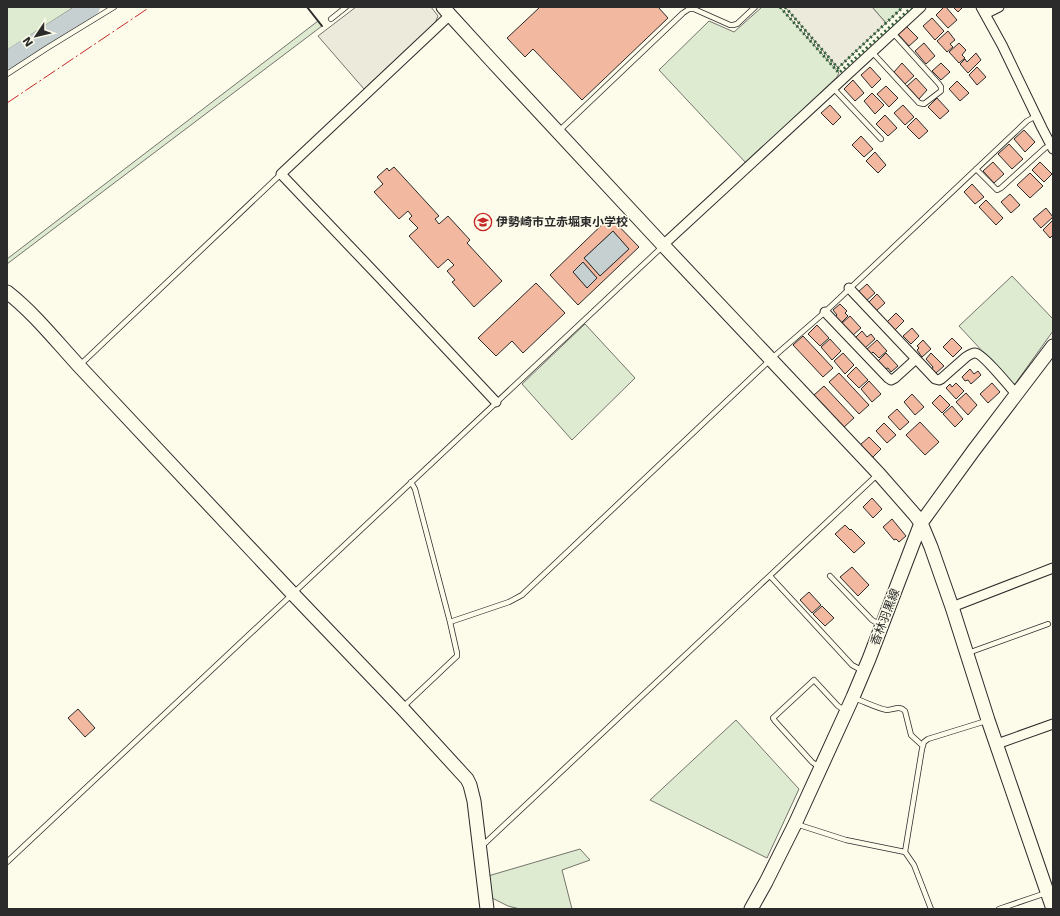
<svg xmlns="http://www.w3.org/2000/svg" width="1060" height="916" viewBox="0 0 1060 916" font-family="'DejaVu Sans','Noto Sans JP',sans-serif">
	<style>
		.green { fill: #deebd1; stroke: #74746e }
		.parking { fill: #eceadb; stroke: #74746e }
		.water { fill: #c7d0d0; stroke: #74746e }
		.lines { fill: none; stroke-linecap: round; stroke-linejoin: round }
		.river { stroke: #c7d0d0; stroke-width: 18 }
		.building { fill: #f2b8a0; stroke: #2b2b2b; fill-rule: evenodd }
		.lane-casing { stroke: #2b2b2b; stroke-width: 6 }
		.street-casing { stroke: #2b2b2b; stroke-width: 11 }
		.secondary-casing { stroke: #2b2b2b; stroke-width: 15 }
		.lane { stroke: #fdfbea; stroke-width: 4.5 }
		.street { stroke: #fdfbea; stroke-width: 9 }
		.secondary { stroke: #fdfbea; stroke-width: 13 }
		.hedge { stroke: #34623c; stroke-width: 3; stroke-dasharray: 2 3; stroke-linecap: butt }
		.wall { stroke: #2b2b2b; stroke-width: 2 }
		.power { stroke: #c62828; stroke-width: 1; stroke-dasharray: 14 3 2 3; stroke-linecap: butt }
		.labels { text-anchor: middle; stroke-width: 3; stroke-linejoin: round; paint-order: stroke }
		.poi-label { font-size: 12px; font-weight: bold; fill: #2b2b2b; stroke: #fdfbea; text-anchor: start }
		.street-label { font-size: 12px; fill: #2b2b2b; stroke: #fdfbea }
	</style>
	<rect width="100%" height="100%" fill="#fdfbea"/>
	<path class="green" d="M7,7H74L7,50Z
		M762,7H780L839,73L837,77L746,163L659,70L709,21L734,32Z
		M872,7H903L886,23Z
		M318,21L322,26L7,264V259Z
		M1012,276L1053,319V331L1015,384L1012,383L959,326Z
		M585,324L635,378L572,440L522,384Z
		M736,720L799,789L767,858L650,800Z
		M580,849L590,860L562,870L572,909H520L508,906L490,897L488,876Z"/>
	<path class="parking" d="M356,7H431L438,16L435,23L364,89L318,36Z
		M785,7H872L886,23L838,68Z"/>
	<path class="water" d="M613,231L629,249L600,276L584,258Z
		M583,262L597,278L587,288L573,272Z"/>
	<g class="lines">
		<path class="river" d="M7,60L91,7"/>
	</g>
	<path class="building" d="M540,7H658L668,18L582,100L533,49L525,57L507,38Z
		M944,7H946L957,20L948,28L936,15Z
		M953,7H963L958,12Z
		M932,18L944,31L935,40L923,26Z
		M906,26L918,38L909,46L898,34Z
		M948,31L955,40L950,44L953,47L947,52L937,41Z
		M924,43L935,56L926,64L915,51Z
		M959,43L966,50L962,55L965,58L959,63L949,52Z
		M976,53L981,60L968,73L960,64L965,59L967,62Z
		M902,63L914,76L905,84L894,72Z
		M941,63L950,72L941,80L932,71Z
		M870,67L881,79L872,88L861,75Z
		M977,67L986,77L977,85L969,75Z
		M916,78L927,90L919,99L907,86Z
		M853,80L864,93L855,101L844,89Z
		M957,81L969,93L960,101L949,89Z
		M886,86L898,98L889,107L877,94Z
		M872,93L884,105L875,114L864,101Z
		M937,98L949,111L940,119L928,107Z
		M830,105L841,117L833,125L821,113Z
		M903,105L914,117L905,125L894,113Z
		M885,115L897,128L888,136L876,124Z
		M916,118L928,131L919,139L907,127Z
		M1024,130L1035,142L1025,152L1014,139Z
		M861,136L873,149L864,157L852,145Z
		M1009,144L1023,159L1012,169L998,154Z
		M875,152L886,165L878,173L866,161Z
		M993,162L1004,174L994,183L983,171Z
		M1040,162L1052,174L1044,182L1032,170Z
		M394,167L439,216L435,219L439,224L448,216L470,240L467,243L502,281L474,307L452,282L455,280L447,271L454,265L448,259L438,268L409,236L418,228L409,219L412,216L408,211L399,219L374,192L383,184L377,177L387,168L389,171Z
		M1030,173L1043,186L1030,198L1017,185Z
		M972,184L984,197L975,204L964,192Z
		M1010,194L1020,205L1011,213L1001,202Z
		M986,200L1003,218L996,225L979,207Z
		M1046,208L1053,217L1041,228L1033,219Z
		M610,217L639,247L578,305L550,275ZM613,231L629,249L600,276L584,258ZM583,262L597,278L587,288L573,272Z
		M1053,220V235L1050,238L1043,230Z
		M536,283L565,313L523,353L512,341L496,356L478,338Z
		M867,284L875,293L866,301L858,292Z
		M877,294L885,303L876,311L869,302Z
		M840,304L847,311L845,313L848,316L841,323L835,317L837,315L833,310Z
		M896,313L904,321L895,330L887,322Z
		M850,316L861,328L852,336L841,324Z
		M817,325L829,338L820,346L808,334Z
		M912,328L919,336L911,344L903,336Z
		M862,331L867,337L871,334L875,339L865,348L855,338Z
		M803,336L833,368L823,377L793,345Z
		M952,338L962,348L953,357L943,347Z
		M830,339L841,351L832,360L821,347Z
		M877,340L887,351L879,358L873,352L870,355L866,350Z
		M923,340L931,349L922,357L917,350L919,348L917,346Z
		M843,353L854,365L845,374L834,361Z
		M886,353L898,366L891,372L888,368L884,369L877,362Z
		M931,353L944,366L936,373L932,369L933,367L926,359Z
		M856,367L868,380L859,388L847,376Z
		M970,369L974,374L978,371L981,375L971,384L968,380L965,381L962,377Z
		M839,373L869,405L859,414L829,382Z
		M869,381L881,394L872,402L861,389Z
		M956,383L964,391L956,399L946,388L950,384L952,387Z
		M992,383L1000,392L988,403L980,394Z
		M824,386L854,418L844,427L814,395Z
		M966,393L977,405L968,415L956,402Z
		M912,394L924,407L915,415L904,402Z
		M940,395L950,405L942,413L932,403Z
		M952,406L963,419L955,427L943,414Z
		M897,409L909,422L900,430L888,417Z
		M920,422L939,442L925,455L906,435Z
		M884,423L896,435L887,443L876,431Z
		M869,437L881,449L872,458L860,445Z
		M872,498L882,509L873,518L863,507Z
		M892,519L906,536L899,542L896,539L894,540L883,527Z
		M845,525L850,530L851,529L865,543L854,553L835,534Z
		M852,567L869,585L858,596L840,577Z
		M809,592L821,605L812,613L800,600Z
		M822,606L834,618L825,626L813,614Z
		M78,709L95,728L85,737L68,718Z"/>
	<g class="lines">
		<defs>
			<path id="lane" d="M331,19L346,7
				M872,52L919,103L924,104L941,91V87L939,84L893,33
				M7,74L47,48L114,7
				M833,88L881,139
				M559,131L683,13L689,9H694L730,25H733L737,24L755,7
				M976,169L997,190L1001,188L1045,148L1051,145
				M80,365L281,174
				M770,576L852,665L863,671
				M830,576L872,620L877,623L880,624
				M450,622L509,602L522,595L771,359L825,312L1027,121L1036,116
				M968,653L1048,624
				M854,698C863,701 879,709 887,710C894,710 899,705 905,711L911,735L923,746
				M403,707L457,656V653L450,622L415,489L411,482
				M819,767L812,762L775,721L773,718L814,680L838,706L846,711
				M796,824L846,840L905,852L914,865L931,909
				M482,846L877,475
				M905,852L922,749L924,742L928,739L986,721
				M7,862L662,247
				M999,909L1046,893"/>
			<path id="street" d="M981,7L1002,45L1042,128L1053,149
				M985,14L999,7
				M450,15L281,174L379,277L496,402
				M663,245L921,7
				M849,288L935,379L939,380L941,379L966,357C969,355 972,353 975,353C982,353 1010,387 1016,394
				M825,312L888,378L891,380L895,378L916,359
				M952,607L1053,568
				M997,744L1053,724"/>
			<path id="secondary" d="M443,7L450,15L492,61L663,245L879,474L915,515L921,523L931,547L952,607L988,720L1053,909
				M7,292C34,313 56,341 79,366L292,593L402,708L467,779L470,785L474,801L487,909
				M751,909L766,882L795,824L853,697L869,659L921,523L974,450L1053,346"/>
		</defs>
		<use href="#lane" class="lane-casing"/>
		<use href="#street" class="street-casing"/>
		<use href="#secondary" class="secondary-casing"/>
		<use href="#lane" class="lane"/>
		<use href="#street" class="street"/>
		<use href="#secondary" class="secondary"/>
		<path class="hedge" d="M780,7L839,73L912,7
			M785,7L838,68L903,7"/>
		<path class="wall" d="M307,7L322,26"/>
		<path class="power" d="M7,103L150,7"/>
	</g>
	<defs>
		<symbol id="school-ring" viewBox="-11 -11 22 22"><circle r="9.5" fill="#fdfbea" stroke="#c62828" stroke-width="1.5"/><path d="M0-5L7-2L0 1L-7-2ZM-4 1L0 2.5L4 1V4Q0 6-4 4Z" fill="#c62828"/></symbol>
	</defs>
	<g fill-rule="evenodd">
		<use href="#school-ring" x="473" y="212" width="20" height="20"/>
	</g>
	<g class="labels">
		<g class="poi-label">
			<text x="496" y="226">伊勢崎市立赤堀東小学校</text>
		</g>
		<g class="street-label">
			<text transform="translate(885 617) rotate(-69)" y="4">香林羽黒線</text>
		</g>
	</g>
	<rect width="1060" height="916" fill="none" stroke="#2b2b2b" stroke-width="16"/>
	<g transform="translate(36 36) rotate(235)" stroke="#fdfbea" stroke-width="3" paint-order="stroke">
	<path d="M0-3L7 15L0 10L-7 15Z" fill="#2b2b2b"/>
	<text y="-6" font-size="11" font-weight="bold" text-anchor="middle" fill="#2b2b2b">N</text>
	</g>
</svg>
